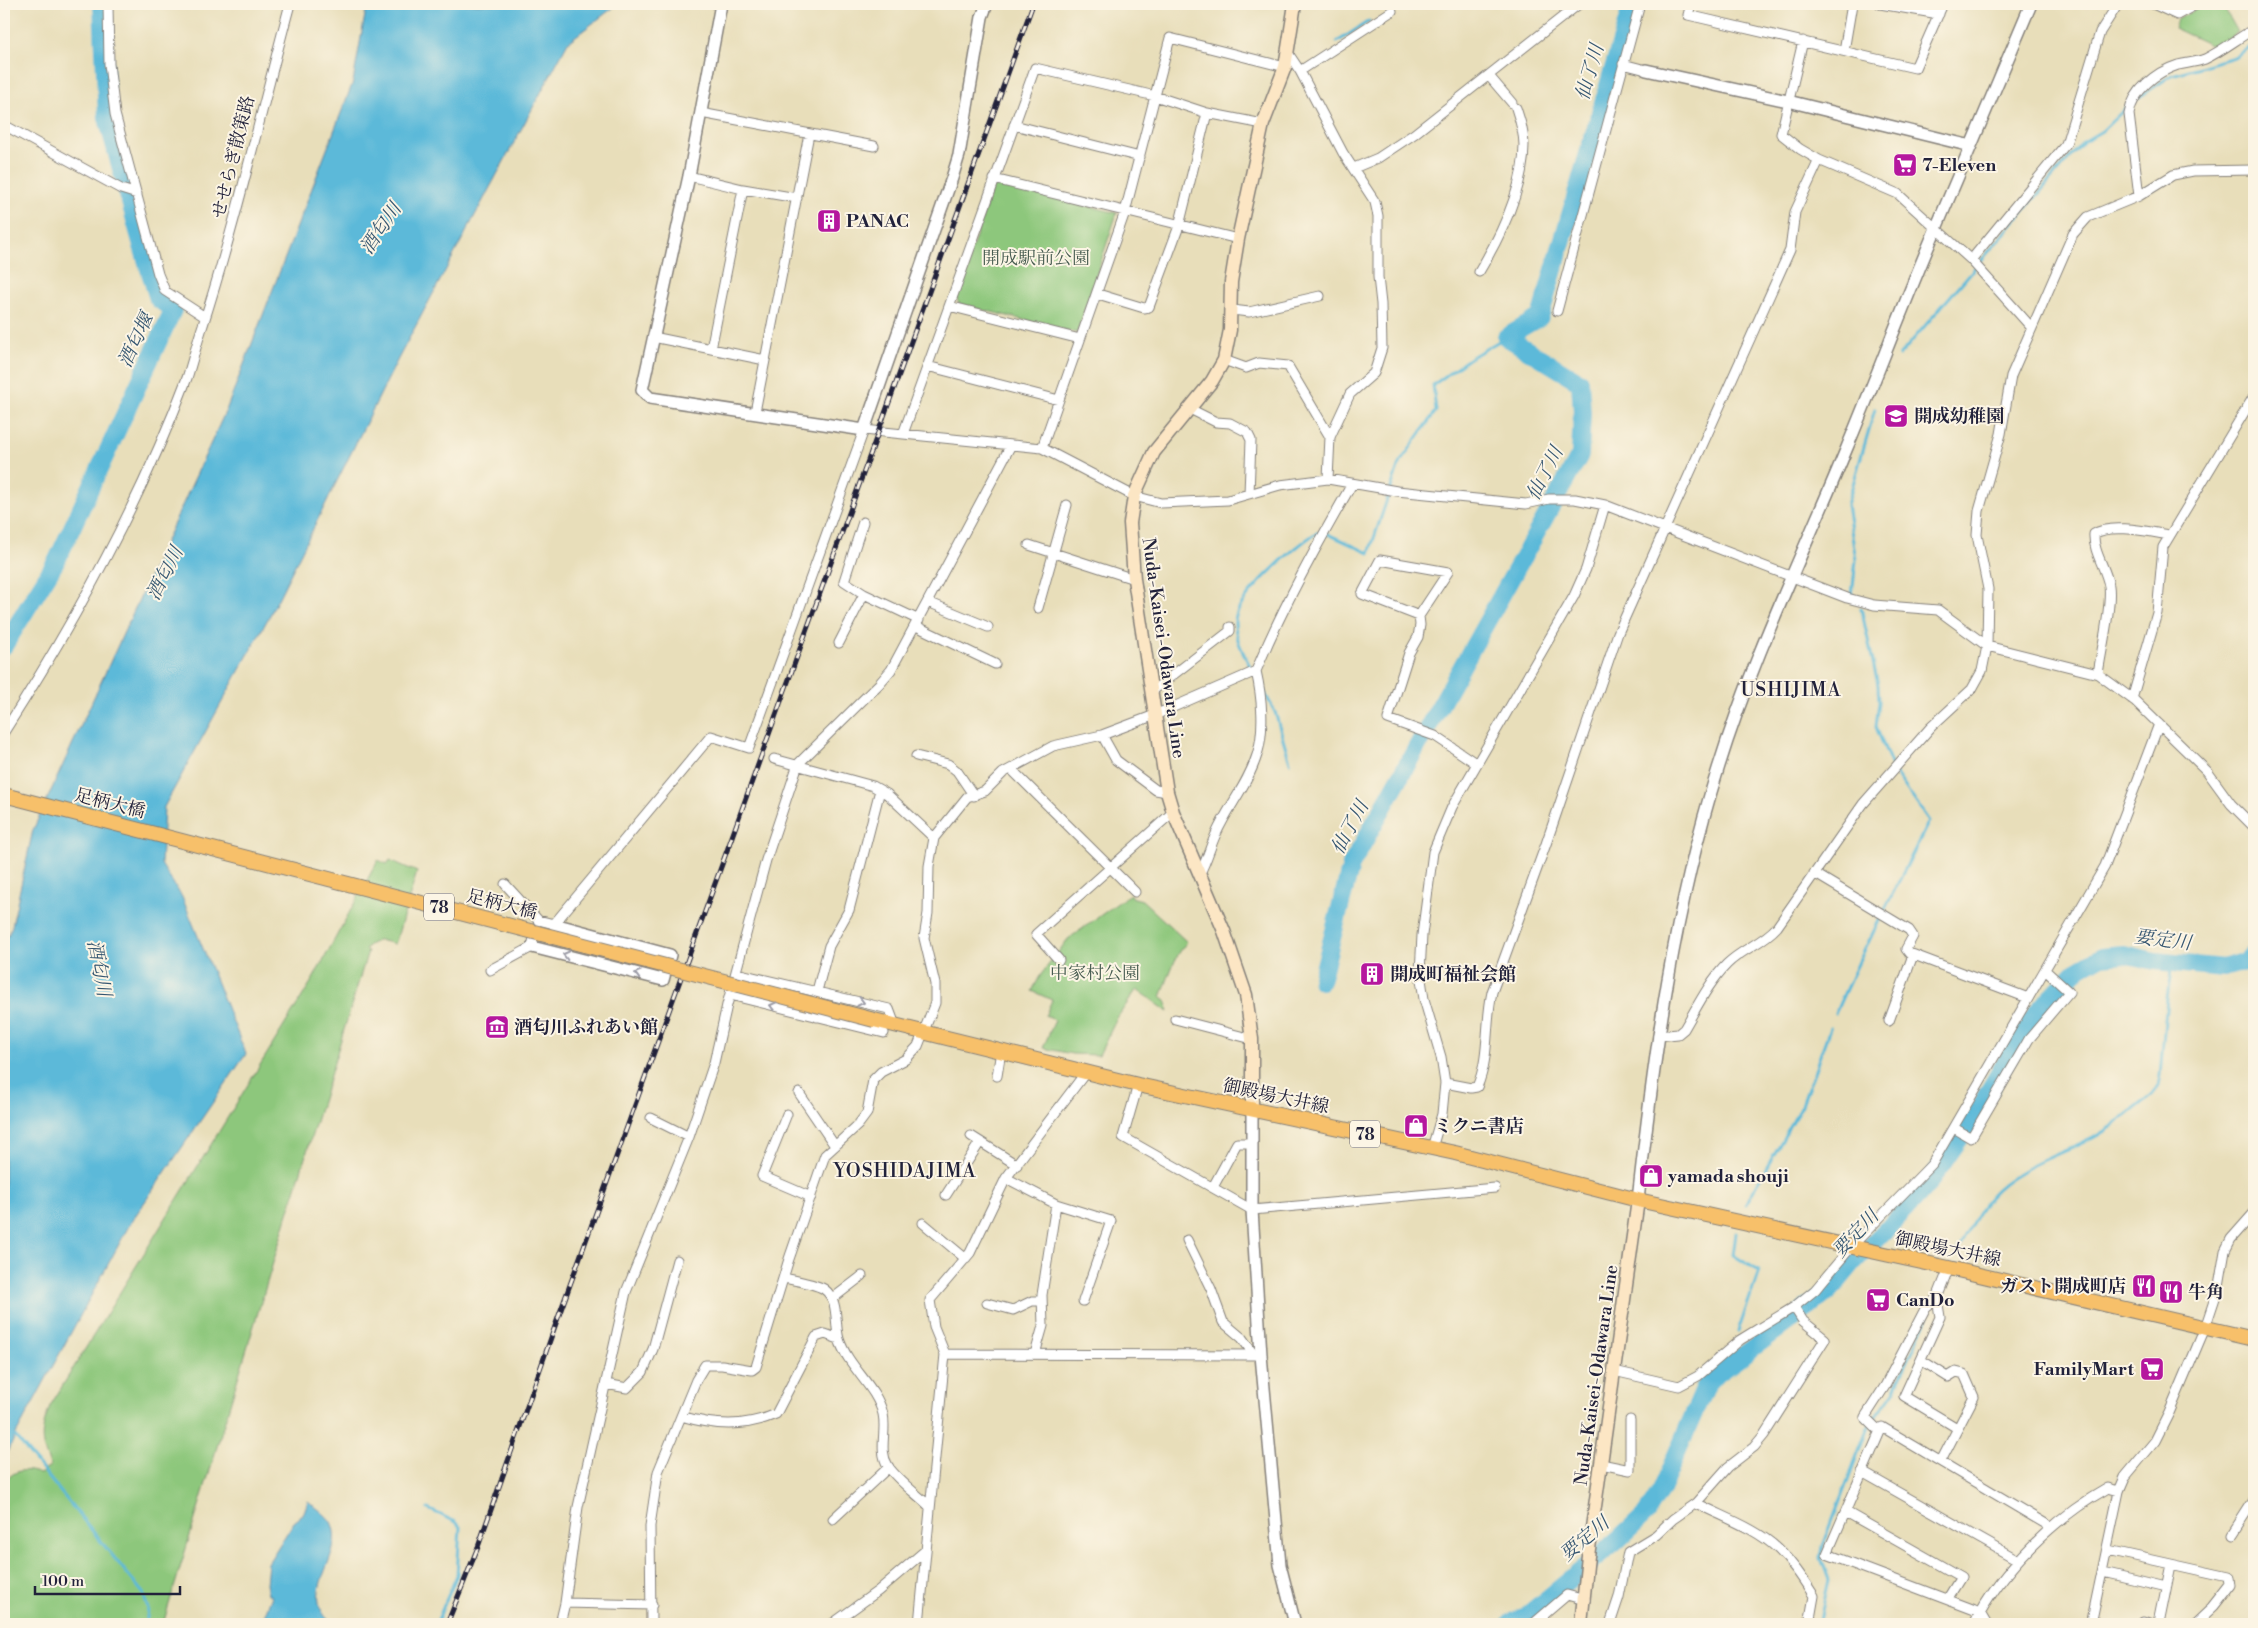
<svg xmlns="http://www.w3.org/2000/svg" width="2258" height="1628" viewBox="0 0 2258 1628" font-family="'Libre Bodoni','Noto Serif JP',serif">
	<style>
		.green { fill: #8dc77b; stroke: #58745b }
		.water { fill: #5bb9d9; stroke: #3e6e8a }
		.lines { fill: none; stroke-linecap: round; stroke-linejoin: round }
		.stream { stroke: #5bb9d9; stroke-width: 3 }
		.river { stroke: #5bb9d9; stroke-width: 18 }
		.minor-casing { stroke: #85807a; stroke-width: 11 }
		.tertiary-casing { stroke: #85807a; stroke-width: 14 }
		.secondary-casing { stroke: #85807a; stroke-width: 15 }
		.primary-casing { stroke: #85807a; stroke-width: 16 }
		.minor { stroke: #fff; stroke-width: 9 }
		.tertiary { stroke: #fff; stroke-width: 11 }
		.secondary { stroke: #fce6c4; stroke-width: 12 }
		.primary { stroke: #f7c06b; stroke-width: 14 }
		.rail-casing { stroke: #22223b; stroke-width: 5 }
		.rail { stroke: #fcf5e5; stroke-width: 3; stroke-dasharray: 9; stroke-linecap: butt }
		.primary-bridge-casing { stroke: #85807a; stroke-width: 16; stroke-linecap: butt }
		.primary-bridge { stroke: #f7c06b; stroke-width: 14 }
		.oneway { stroke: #9c9ca7 }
		.labels { text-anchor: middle; stroke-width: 4; stroke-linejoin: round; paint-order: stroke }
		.shield { fill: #fcf5e5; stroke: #63616e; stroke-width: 1 }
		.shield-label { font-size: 16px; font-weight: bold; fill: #22223b }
		.street-label { font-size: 18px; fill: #22223b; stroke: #fcf5e5 }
		.poi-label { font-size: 18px; font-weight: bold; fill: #22223b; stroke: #fcf5e5; text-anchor: start }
		.park-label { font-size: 18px; fill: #475c51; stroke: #fcf5e5 }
		.water-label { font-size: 19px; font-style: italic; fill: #365772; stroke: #fcf5e5 }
		.neighbourhood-label { font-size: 19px; letter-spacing: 1px; fill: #22223b; stroke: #fcf5e5 }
	</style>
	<rect width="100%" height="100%" fill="#fcf5e5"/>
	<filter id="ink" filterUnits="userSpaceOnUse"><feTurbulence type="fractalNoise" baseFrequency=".02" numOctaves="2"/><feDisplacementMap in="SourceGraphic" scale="10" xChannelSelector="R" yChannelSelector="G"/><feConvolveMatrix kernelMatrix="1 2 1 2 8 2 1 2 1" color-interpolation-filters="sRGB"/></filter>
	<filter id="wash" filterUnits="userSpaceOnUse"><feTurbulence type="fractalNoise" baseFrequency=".0096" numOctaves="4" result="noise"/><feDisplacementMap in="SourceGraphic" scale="20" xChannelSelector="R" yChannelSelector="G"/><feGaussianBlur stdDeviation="1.12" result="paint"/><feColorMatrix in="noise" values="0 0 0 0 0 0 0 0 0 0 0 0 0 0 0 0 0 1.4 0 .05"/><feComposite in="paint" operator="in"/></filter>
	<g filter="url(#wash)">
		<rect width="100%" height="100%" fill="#e8deba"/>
		<path class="green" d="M2204,4H2222L2238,32L2215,47L2174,28L2177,20Z
			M994,183L1117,213L1077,333L959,304L956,296Z
			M378,860L387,864L390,860L417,872L395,944L379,940L369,945L365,950L368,951L163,1624H4V1482C16,1469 24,1468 40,1474L51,1466C38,1441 41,1431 50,1406L313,979Z
			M1130,894L1131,897L1142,900L1187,942C1173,958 1168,980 1161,997L1167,1002L1168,1012L1137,989L1117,1018L1099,1055L1072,1054L1043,1048L1055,1020L1045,1016L1052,1000L1032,991L1040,976L1068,939Z"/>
		<path class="water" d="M367,4H618L568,42L398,359L270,615L164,807L161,864L182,897L246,1054L131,1222L15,1436L4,1462V945L12,926L33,830L227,408L353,82Z
			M308,1501C315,1507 326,1514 331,1522C348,1556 294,1593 333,1624H261L272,1596L268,1594L266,1584L268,1563L294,1522L303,1515Z"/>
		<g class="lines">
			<path class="stream" d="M1387,9L1396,4
				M1337,42L1369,21
				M2138,98L2172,75L2234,57L2254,45
				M1899,356L2083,142L2102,131L2129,105
				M1852,595L1856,560L1847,505L1875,409
				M1861,608L1878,685L1879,702L1876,727L1892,766
				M1253,672C1245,656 1235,640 1235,622C1235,598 1296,546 1316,533L1328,534L1369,553L1399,464L1436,411L1433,385L1470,358L1506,337
				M1263,690L1275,712L1290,762
				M1835,1014C1863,948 1898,885 1929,821L1896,774
				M1746,1204L1802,1105L1830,1028
				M1736,1233L1733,1255L1759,1271L1738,1332
				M1956,1252C1967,1234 1976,1213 1990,1196C2013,1169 2061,1154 2093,1138C2113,1127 2134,1110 2152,1095L2158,1085L2160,1075L2167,998L2172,963
				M1737,1361L1738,1350
				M15,1436L143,1593L148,1609L146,1624
				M428,1509L456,1522L460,1527L457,1575L436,1624
				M1819,1624L1829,1580L1821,1558L1823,1546L1867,1429L1895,1389L1928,1317"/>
			<path class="river" d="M4,646L57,560L173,310L158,299L142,246L107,118L102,4
				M1321,981L1351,865L1580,455L1582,413L1580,382L1506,337L1540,317L1632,4
				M1509,1624L1526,1616L1617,1541L1646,1514L1661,1490L1706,1385L1711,1379L1830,1291L1853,1263L1905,1210L1932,1179L1968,1127L2026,1026L2040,1008L2076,971L2102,956L2112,955L2124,954L2155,961L2223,968L2244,962L2254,953"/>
		</g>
	</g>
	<g filter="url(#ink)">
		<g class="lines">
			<defs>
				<path id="minor" d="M108,4L109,64L115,114L158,274L165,291L205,317
					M1691,4L1688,15L1915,68L1943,4
					M1880,4L1939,14
					M2153,4L2177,15L2197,4
					M1803,41L1781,134L1800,149L1819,160L1898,194L1971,260L2032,328
					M1844,51L1852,4
					M1288,53L1300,71L1343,153L1375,202L1378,216V277L1381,304L1382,348L1374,373L1350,394L1330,437L1328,479
					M1623,64L1646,70
					M1300,71L1392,11
					M1489,76L1512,103
					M701,113L874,146
					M4,125L121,189L137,194
					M1014,125L1140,157
					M1354,168L1378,158L1414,134L1579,4
					M689,176L743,189
					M994,179L1238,239
					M2139,196L2129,114C2133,90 2156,72 2178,65C2187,63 2197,62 2205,59C2222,51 2238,38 2254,29
					M1971,260L2066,144L2100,32L2118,4
					M1479,272C1500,237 1524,188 1524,145C1524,132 1520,120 1516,108
					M1098,294L1144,308L1149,307L1179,226L1207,113
					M949,306L1080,339
					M1232,310L1249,312L1320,296
					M1557,311L1640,4
					M653,337L765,360
					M711,349L743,189L797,198
					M1224,360L1246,368L1259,363L1288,366L1330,437
					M927,366L1059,400
					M1190,409L1216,422L1230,423L1247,432L1251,440L1249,494
					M755,412L809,134
					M903,434L1035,68L1155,96L1207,113L1263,124
					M1042,448L1125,212L1170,38L1285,67
					M863,522L844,581L864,594L919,620
					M1029,545L1134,579
					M928,602L988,627
					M1038,608L1067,505
					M1419,616L1362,594L1380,560L1448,572L1419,616L1420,625L1418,637L1409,653L1388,719L1435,736L1477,764
					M916,626L995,664
					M839,643L864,594
					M2098,674C2101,652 2112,605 2109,586C2106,568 2093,552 2094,534C2110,523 2150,532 2169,535
					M1151,692L1230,631V627
					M2132,699L2157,613L2163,547L2254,396
					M4,732C76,620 140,503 187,378C193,360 197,342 203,325C237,219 261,111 290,4
					M1102,735L1116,760L1156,790L1167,792
					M916,756L948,764L957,771L974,796
					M774,759L873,786L887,794L934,838
					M1011,769L1135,892
					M1200,873C1207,860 1210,847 1216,834C1228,807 1248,784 1257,755C1265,730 1262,697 1256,671
					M1814,873L1909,930L1913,936L1906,949L1909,953L2028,998
					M505,884L538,920L554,924L711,736L749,748L864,430L1042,448L1134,496L1161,503L1228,500L1280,485L1328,479L1397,491L1526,504L1549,499H1575L1605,505L1847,598L1874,605L1938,610L1987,646L2098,674L2135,701L2207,771L2231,804L2254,827
					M1059,960L1036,934L1173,812
					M490,970L532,947L536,928
					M736,973L889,1009L895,1025
					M730,995L884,1033
					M817,1017V991L829,946L849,910L880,790
					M1175,1019L1252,1039
					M1889,1021L1913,955
					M1658,1036L1678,1034L1684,1029C1697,1007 1709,982 1727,964C1742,949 1763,943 1777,927L1863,804L1931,727L1972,689L1982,671L1987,646L1988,589L1977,535L1979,511L2001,434L2011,376L2073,234L2088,217L2139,196L2173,175L2193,171L2254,170
					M997,1076L1001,1051
					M1445,1083L1471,1088L1477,1087C1490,1057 1485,1024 1492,992L1546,844L1618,633L1790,250L1795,212L1819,160
					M1138,1085L1123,1137L1252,1210L1495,1188
					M799,1093L835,1146
					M787,1114L762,1176L811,1197
					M651,1118L689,1137
					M1954,1128L1971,1138L2029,1039L2069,992L2045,970
					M971,1136L1017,1165
					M1432,1148L1442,1114L1445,1083L1441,1057L1424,999L1420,973L1422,935L1433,852L1452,807L1574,596L1586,569L1605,505
					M1213,1187L1237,1143H1252
					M946,1195L980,1142
					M923,1223L966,1259
					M1187,1240L1211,1289L1223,1322L1242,1338L1254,1355
					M784,1278C794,1280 816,1284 824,1289C840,1301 834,1323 839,1339C848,1367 876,1386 883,1414C887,1432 878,1450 888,1466C896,1479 918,1495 929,1506
					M1937,1298L1940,1317L1904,1396L1957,1428
					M832,1299L862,1276
					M1083,1301L1111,1221L1056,1204L1006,1178L1086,1072
					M987,1303L1013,1310L1032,1301H1042
					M945,1354L934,1327L930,1300L970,1253L1006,1178
					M1035,1354L1043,1326L1042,1295L1056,1204
					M1921,1360L1948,1377L1956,1372L1964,1374L1974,1397L1941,1461
					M1614,1371L1679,1386L1698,1376L1740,1340L1794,1307L1815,1290L1852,1246L1932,1164L2105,866L2159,724
					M606,1384L627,1388L643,1372L653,1349L677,1260
					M681,1416C714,1426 744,1428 776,1414L816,1337L825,1334L839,1339
					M1879,1431L1865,1417L1885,1386L1926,1307L1937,1298L1949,1268
					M1601,1464L1630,1470V1420
					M1862,1472L2018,1560
					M1696,1503C1723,1517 1756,1528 1778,1549C1793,1563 1803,1579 1814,1596L1809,1624
					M1846,1512L1961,1577L1948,1598
					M833,1519L889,1467
					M2232,1534L2254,1500
					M2108,1550L2229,1577L2230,1585L2212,1608L2195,1624
					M2103,1572L2166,1587
					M565,1603L652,1605
					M2144,1622L2150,1624
					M560,1624L565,1603L578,1507L626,1292L689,1137L714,1063L727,1005L766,860L798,764L879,684L891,670L1011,445
					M651,1624L650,1526L658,1472L696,1380L705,1365H722L752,1370L756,1367L789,1259L825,1155L858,1125L867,1113L873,1080L881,1072L906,1059L918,1046L935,1003V984L924,938L928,913L929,866L934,838L967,797L985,791L1003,773L1053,746L1102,735L1155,715L1256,671C1283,606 1317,545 1352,484
					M832,1624L878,1591L926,1550
					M919,1624L945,1354L1261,1355
					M1533,1624L1567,1595L1585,1600
					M1610,1624L1619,1597L1628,1552L1656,1535L1673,1519L1696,1503L1728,1467L1754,1447L1764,1435L1825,1339L1803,1321L1794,1307
					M1974,1624C2002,1569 2054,1518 2108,1488L2119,1491L2125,1477L2155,1441L2169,1413L2205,1328L2219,1286L2225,1251L2231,1239L2254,1213
					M1987,1624L1980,1612L1827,1554L1882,1427L2051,1527
					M2091,1624L2119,1491
					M2159,1624L2171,1565"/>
				<path id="tertiary" d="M721,4L689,176L642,390L650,398L864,430L952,178L959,155L982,17L987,4
					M1646,70L1788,101L1971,146
					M532,947L663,980L670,955L554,924
					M1252,1110V1210L1261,1355L1280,1565L1295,1624
					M1638,1200C1654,1055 1674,908 1718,769C1752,659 1802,556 1846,450C1877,376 1905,300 1937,226C1968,152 2000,78 2031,4"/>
				<path id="secondary" d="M1252,1110V1039L1246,995L1224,931L1173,812L1167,792L1134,579L1130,523L1134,496L1154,452L1212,381L1224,360L1230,330L1231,282L1238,239L1263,124L1285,67L1295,4
					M1581,1624L1588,1556L1638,1200"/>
				<path id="primary" d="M874,1020L1138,1085L1455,1153L1638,1200L1949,1268L2254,1339"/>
			</defs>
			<use href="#minor" class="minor-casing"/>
			<use href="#tertiary" class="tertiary-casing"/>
			<use href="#secondary" class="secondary-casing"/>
			<use href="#primary" class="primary-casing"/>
			<use href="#minor" class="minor"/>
			<use href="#tertiary" class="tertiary"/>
			<use href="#secondary" class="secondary"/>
			<use href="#primary" class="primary"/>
			<defs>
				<path id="rail" d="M447,1624L478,1547L554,1329L1033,4"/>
			</defs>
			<use href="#rail" class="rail-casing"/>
			<use href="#rail" class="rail"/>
			<defs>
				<path id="primary-bridge" d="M4,795L874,1020"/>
			</defs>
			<use href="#primary-bridge" class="primary-bridge-casing"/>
			<use href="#primary-bridge" class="primary-bridge"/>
		</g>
		<defs><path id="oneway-chevron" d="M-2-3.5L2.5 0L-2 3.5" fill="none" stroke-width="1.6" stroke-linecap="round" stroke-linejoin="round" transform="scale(1.25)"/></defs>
		<g class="oneway">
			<use href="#oneway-chevron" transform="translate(566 955) rotate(-166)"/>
			<use href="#oneway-chevron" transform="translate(638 974) rotate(-165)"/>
			<use href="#oneway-chevron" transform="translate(861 1002) rotate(14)"/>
			<use href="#oneway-chevron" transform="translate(773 1006) rotate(-166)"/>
		</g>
	</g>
	<defs>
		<symbol id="supermarket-square" viewBox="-11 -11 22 22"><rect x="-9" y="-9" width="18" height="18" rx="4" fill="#b5179e" stroke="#fcf5e5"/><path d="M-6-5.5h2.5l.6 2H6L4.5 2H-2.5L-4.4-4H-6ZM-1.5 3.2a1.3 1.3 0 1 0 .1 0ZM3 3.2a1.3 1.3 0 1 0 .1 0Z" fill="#fff"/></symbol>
		<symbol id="building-square" viewBox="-11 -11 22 22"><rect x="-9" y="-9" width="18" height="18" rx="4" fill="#b5179e" stroke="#fcf5e5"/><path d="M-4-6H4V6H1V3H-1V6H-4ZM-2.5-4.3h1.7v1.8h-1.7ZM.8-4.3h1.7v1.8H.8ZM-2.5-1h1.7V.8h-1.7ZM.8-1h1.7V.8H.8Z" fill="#fff"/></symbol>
		<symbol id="school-square" viewBox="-11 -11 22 22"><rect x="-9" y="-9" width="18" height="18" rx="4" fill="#b5179e" stroke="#fcf5e5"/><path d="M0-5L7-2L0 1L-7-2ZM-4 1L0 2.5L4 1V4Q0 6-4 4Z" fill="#fff"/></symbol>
		<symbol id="museum-square" viewBox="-11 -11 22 22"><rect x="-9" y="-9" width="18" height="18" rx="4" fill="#b5179e" stroke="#fcf5e5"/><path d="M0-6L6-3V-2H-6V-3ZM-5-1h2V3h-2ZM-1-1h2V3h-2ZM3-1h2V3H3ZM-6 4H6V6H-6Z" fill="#fff"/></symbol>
		<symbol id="shop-square" viewBox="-11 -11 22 22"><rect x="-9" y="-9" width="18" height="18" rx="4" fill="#b5179e" stroke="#fcf5e5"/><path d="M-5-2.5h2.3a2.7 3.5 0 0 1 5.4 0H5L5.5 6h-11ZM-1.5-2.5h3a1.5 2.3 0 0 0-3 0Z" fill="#fff"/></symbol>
		<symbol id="restaurant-square" viewBox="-11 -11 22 22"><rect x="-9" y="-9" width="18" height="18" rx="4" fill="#b5179e" stroke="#fcf5e5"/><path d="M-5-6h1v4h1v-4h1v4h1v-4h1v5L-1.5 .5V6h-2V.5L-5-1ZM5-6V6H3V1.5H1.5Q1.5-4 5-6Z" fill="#fff"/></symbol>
	</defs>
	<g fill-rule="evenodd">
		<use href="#supermarket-square" x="1891" y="151" width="28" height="28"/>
		<use href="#building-square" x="815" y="207" width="28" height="28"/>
		<use href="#school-square" x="1882" y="402" width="28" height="28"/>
		<use href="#building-square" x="1358" y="960" width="28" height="28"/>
		<use href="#museum-square" x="483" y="1013" width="28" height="28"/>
		<use href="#shop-square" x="1402" y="1112" width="28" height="28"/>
		<use href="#shop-square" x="1637" y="1162" width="28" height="28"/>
		<use href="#restaurant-square" x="2130" y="1272" width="28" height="28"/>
		<use href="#restaurant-square" x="2157" y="1278" width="28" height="28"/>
		<use href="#supermarket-square" x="1864" y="1286" width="28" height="28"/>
		<use href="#supermarket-square" x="2138" y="1355" width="28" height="28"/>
	</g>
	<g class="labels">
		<g class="shield">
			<rect x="424" y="893.5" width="30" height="27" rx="4"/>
			<rect x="1350" y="1120.5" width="30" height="27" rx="4"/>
		</g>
		<g class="shield-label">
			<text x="439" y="913">78</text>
			<text x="1365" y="1140">78</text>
		</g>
		<g class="street-label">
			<text transform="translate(233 157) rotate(-76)" y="6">せせらぎ散策路</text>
			<text transform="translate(1164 648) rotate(82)" y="6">Nuda-Kaisei-Odawara Line</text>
			<text transform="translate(110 803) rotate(14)" y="6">足柄大橋</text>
			<text transform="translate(502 904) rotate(14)" y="6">足柄大橋</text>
			<text transform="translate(1276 1096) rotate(12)" y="6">御殿場大井線</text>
			<text transform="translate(1948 1249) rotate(12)" y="6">御殿場大井線</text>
			<text transform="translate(1596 1375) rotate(-82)" y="6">Nuda-Kaisei-Odawara Line</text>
		</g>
		<g class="poi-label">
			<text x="1922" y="171">7-Eleven</text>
			<text x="846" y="227">PANAC</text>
			<text x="1914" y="422">開成幼稚園</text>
			<text x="1390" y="980">開成町福祉会館</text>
			<text x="514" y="1033">酒匂川ふれあい館</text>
			<text x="1434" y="1132">ミクニ書店</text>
			<text x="1668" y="1182">yamada shouji</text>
			<text x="2126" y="1292" text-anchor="end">ガスト開成町店</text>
			<text x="2188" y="1298">牛角</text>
			<text x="1896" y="1306">CanDo</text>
			<text x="2134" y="1375" text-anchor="end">FamilyMart</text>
		</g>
		<g class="park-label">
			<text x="1036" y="264">開成駅前公園</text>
			<text x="1095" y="979">中家村公園</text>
		</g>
		<g class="water-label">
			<text transform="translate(1589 72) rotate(-74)" y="7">仙了川</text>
			<text transform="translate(380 228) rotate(-56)" y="7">酒匂川</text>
			<text transform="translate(135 340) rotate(-65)" y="7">酒匂堰</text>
			<text transform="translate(1544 473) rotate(-63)" y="7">仙了川</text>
			<text transform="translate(164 573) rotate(-63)" y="7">酒匂川</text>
			<text transform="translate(1349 827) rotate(-62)" y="7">仙了川</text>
			<text transform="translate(2163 939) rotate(7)" y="7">要定川</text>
			<text transform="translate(100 968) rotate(79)" y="7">酒匂川</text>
			<text transform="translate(1855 1233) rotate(-47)" y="7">要定川</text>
			<text transform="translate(1584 1538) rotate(-40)" y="7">要定川</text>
		</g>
		<g class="neighbourhood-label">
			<text x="1791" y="696">USHIJIMA</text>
			<text x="905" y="1177">YOSHIDAJIMA</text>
		</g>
	</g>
	<rect width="2258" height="1628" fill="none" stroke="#fcf5e5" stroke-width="20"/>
	<path d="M35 1586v8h145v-8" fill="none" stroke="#22223b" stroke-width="2.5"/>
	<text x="42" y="1586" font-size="15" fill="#22223b" stroke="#fcf5e5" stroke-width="4" paint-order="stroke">100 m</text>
</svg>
